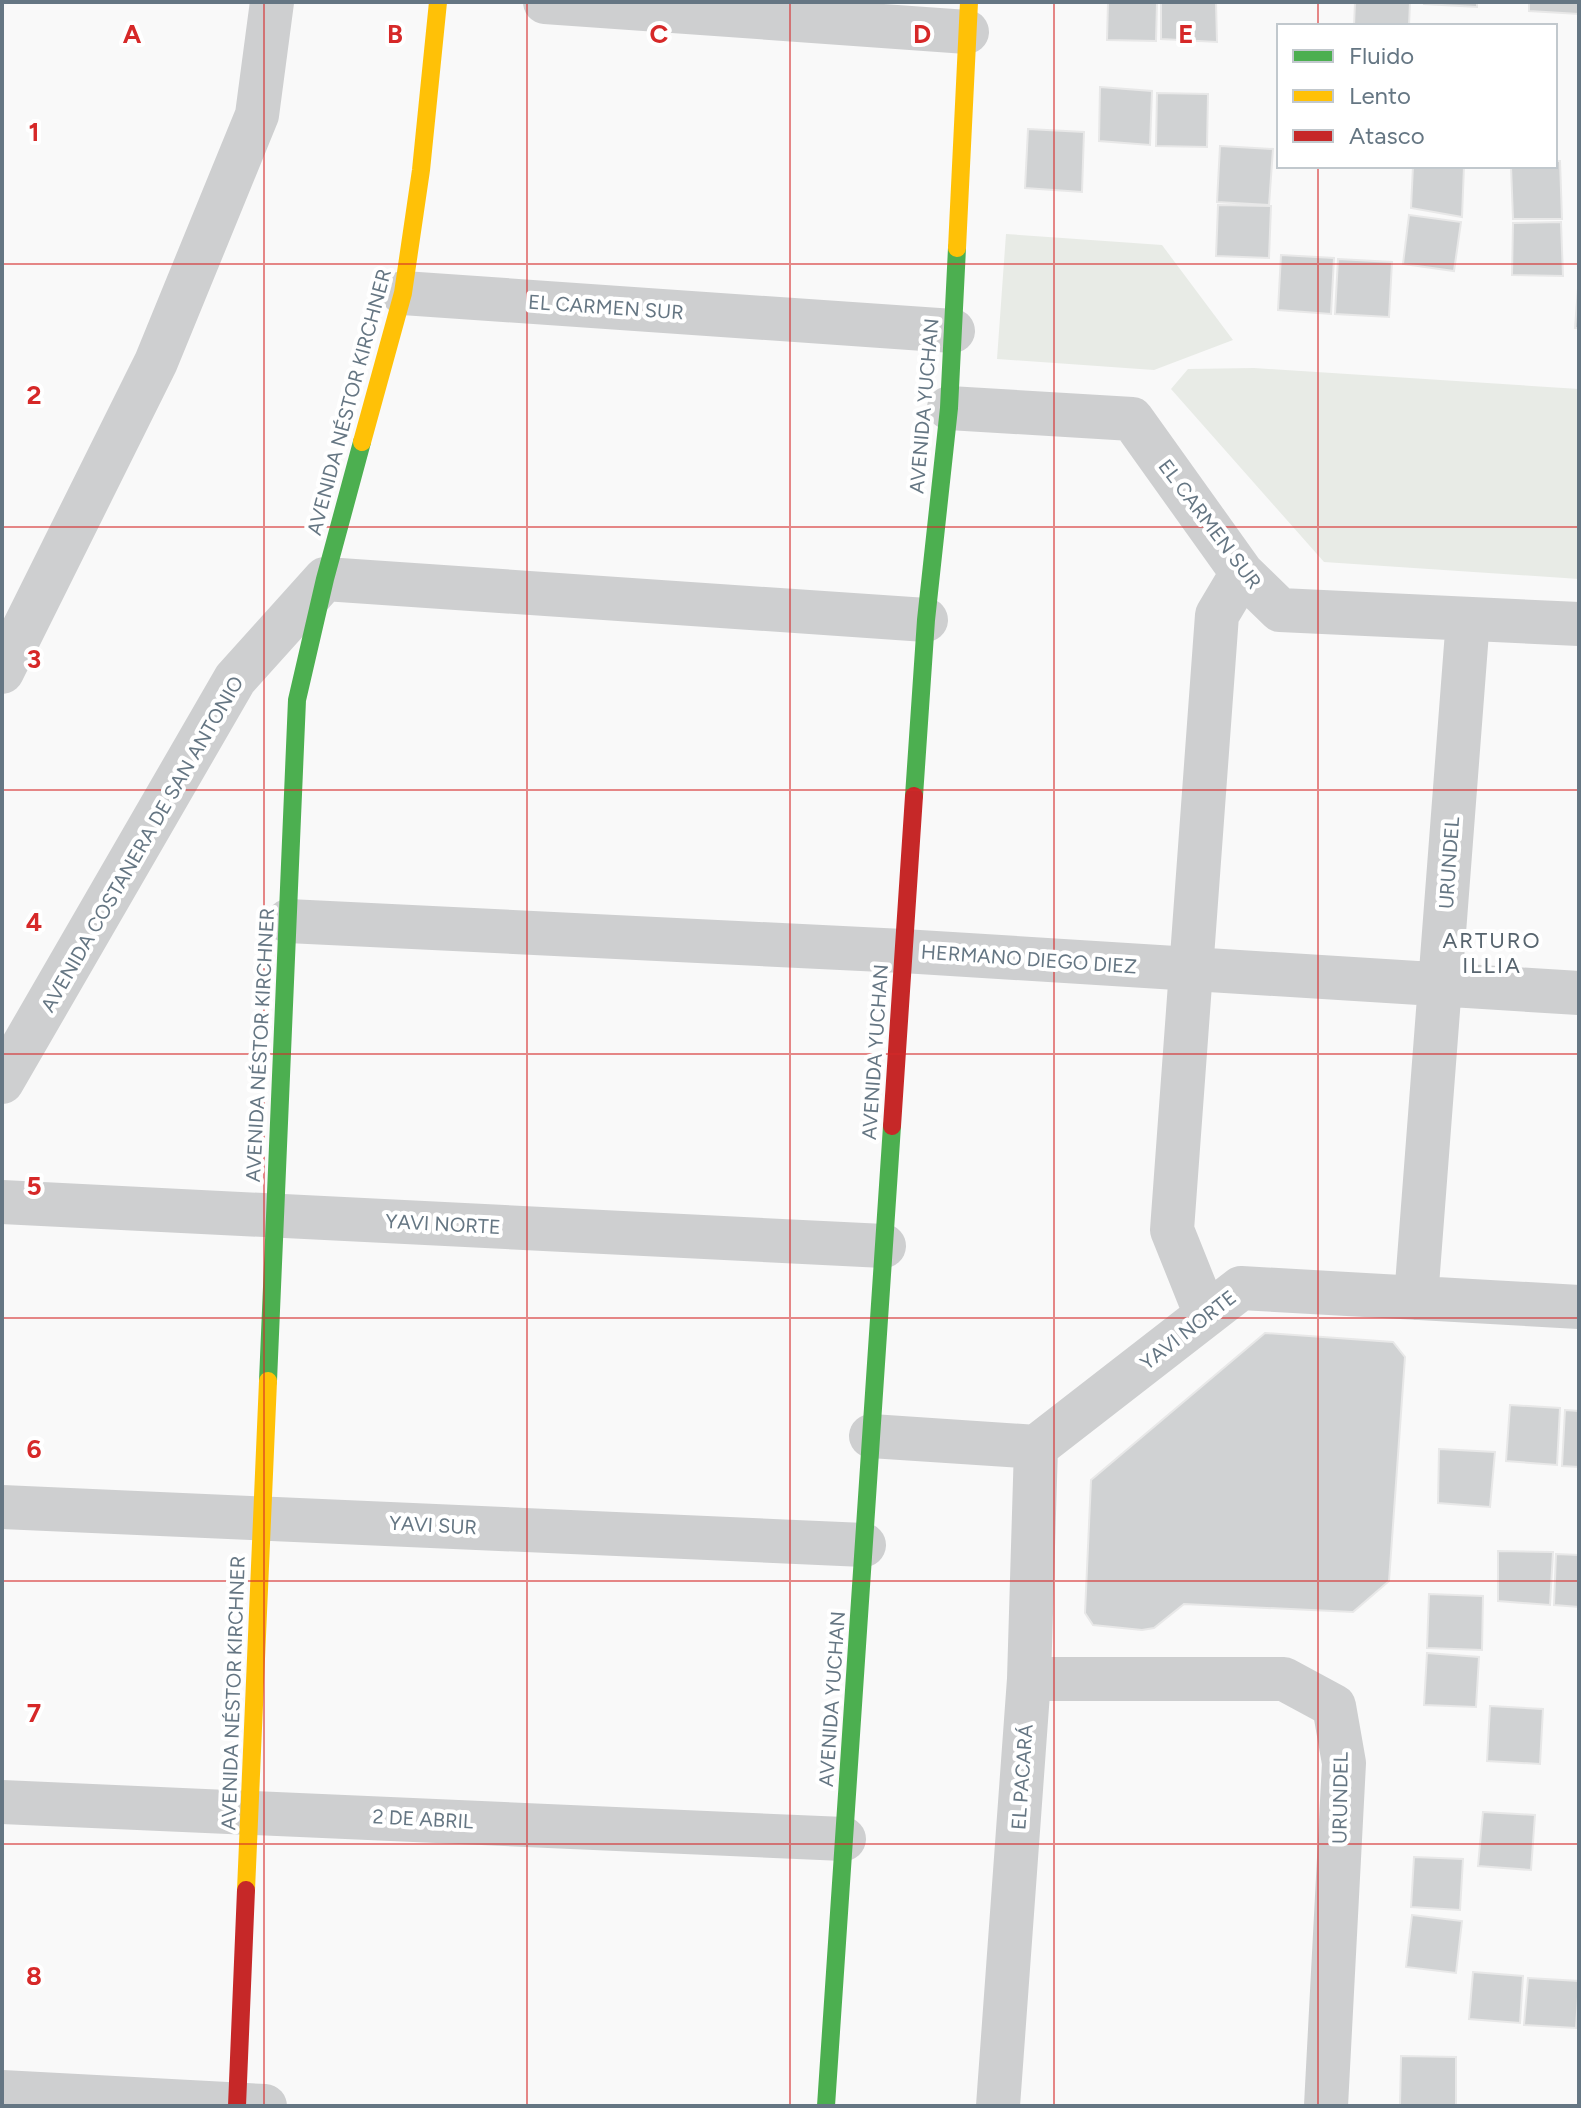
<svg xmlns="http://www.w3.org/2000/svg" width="1581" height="2108" viewBox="0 0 1581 2108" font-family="Figtree,sans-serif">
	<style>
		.park { fill: #e8ebe6 }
		.building { fill: #d0d2d3; stroke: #e8e8e8; stroke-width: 2 }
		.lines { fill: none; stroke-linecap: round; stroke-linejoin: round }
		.street { stroke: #cecfd0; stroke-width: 44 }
		.fast { stroke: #4caf50; stroke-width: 18 }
		.slow { stroke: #ffc107; stroke-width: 18 }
		.jam { stroke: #c62828; stroke-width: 18 }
		.grid { fill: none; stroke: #d62828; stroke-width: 2; stroke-opacity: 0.55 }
		.labels { text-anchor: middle; stroke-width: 8; stroke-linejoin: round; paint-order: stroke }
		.street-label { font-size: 20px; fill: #657683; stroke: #fff }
		.neighbourhood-label { font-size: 22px; letter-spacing: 2px; fill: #57646e; stroke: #fff }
		.grid-label { font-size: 26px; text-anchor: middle; font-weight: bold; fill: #d62828; stroke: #fff; stroke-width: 8; stroke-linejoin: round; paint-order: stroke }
	</style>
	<rect width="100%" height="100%" fill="#f9f9f9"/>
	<path class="park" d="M1006,234L1162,245L1233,340L1154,370L997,359Z
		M1254,368L1579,389V579L1324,562L1171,389L1188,369Z"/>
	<path class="building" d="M1108,2H1157L1156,41L1107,40Z
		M1161,2H1216L1217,42L1161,39Z
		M1355,2H1410L1409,26H1354Z
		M1424,2H1477V7L1424,4Z
		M1529,2H1579V14L1529,11Z
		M1100,87L1152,91L1150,145L1099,141Z
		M1157,93L1208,94L1207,147L1156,146Z
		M1028,129L1084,132L1082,192L1025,188Z
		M1220,146L1273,149L1269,205L1217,202Z
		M1555,161H1560L1562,219H1513L1511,166H1555Z
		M1413,166H1464L1462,217L1411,208Z
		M1218,205L1271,206L1269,258L1216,256Z
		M1409,215L1461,222L1454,271L1403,264Z
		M1561,222L1563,276L1512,275L1513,223Z
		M1281,255L1334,258L1331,314L1278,310Z
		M1338,259L1392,262L1389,317L1335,314Z
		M1579,275V328H1575Z
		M1265,1333L1393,1342L1405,1357L1389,1581L1353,1612L1184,1604L1154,1628L1142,1630L1093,1625L1085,1613L1091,1480Z
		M1510,1405L1560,1408L1557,1465L1506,1461Z
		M1565,1410L1579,1411V1467L1562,1466Z
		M1439,1449L1495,1452L1490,1507L1438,1503Z
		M1498,1551L1553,1552L1550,1605L1498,1601Z
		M1556,1554L1579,1555V1607L1554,1605Z
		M1429,1594L1483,1596L1482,1650L1427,1648Z
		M1427,1653L1479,1657L1476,1707L1424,1705Z
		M1490,1706L1543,1709L1540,1764L1487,1761Z
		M1483,1812L1535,1815L1531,1870L1478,1866Z
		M1414,1857L1463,1859L1460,1910L1411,1907Z
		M1412,1915L1462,1921L1456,1973L1406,1967Z
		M1473,1972L1523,1976L1520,2023L1469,2019Z
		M1528,1978L1579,1981L1576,2028L1524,2025Z
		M1401,2056L1456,2057V2106H1400Z"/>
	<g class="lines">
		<path class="street" d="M545,2L967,32
			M403,293L953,331
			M949,408L1132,419L1242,573L1280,610L1579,624
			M2,672L156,362L257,115L272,2
			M288,921L903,951L1579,993
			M2,1082L235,679L325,579L926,620
			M2,1202L884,1246
			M1416,1298L1468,619
			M1206,1315L1172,1230L1217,615L1242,573
			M871,1436L1036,1447L1241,1288L1579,1307
			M2,1507L864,1545
			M1029,1679H1284L1334,1706L1344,1763L1326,2106
			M2,1802L844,1839
			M2,2092L265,2106
			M998,2106L1029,1679L1036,1447"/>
		<path class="fast" d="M914,796L926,620L949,408L957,248
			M268,1381L297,700L325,579L362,442
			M826,2106L892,1126"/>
		<path class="slow" d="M957,248L969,2
			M362,442L403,293L421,170L438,2
			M246,1890L268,1381"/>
		<path class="jam" d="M892,1126L914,796
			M237,2106L246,1890"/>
	</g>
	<path class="grid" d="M264,2V2106M527,2V2106M790,2V2106M1054,2V2106M1318,2V26M1318,166V2106M2,264H1579M2,527H1579M2,790H1579M2,1054H1579M2,1318H1579M2,1581H1579M2,1844H1579"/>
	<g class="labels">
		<g class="street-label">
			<text transform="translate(606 307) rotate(4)" y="7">EL CARMEN SUR</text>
			<text transform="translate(349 402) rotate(-75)" y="7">AVENIDA NÉSTOR KIRCHNER</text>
			<text transform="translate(924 406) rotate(-85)" y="7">AVENIDA YUCHAN</text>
			<text transform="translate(1210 524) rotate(53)" y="7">EL CARMEN SUR</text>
			<text transform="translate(142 844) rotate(-60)" y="7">AVENIDA COSTANERA DE SAN ANTONIO</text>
			<text transform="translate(1449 863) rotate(-86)" y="7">URUNDEL</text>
			<text transform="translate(1029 959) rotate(4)" y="7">HERMANO DIEGO DIEZ</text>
			<text transform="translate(260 1045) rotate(-87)" y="7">AVENIDA NÉSTOR KIRCHNER</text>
			<text transform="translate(875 1052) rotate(-86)" y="7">AVENIDA YUCHAN</text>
			<text transform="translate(443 1224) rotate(3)" y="7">YAVI NORTE</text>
			<text transform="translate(1188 1330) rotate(-38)" y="7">YAVI NORTE</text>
			<text transform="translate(433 1525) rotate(3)" y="7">YAVI SUR</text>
			<text transform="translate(233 1693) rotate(-88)" y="7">AVENIDA NÉSTOR KIRCHNER</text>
			<text transform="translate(832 1699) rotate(-86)" y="7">AVENIDA YUCHAN</text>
			<text transform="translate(1022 1777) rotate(-86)" y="7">EL PACARÁ</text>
			<text transform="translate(1340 1798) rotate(-89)" y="7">URUNDEL</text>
			<text transform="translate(423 1819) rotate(3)" y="7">2 DE ABRIL</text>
		</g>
		<g class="neighbourhood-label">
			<text x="1492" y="948">ARTURO<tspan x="1492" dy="25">ILLIA</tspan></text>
		</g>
	</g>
	<g class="grid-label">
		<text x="132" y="43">A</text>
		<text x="395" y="43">B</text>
		<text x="659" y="43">C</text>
		<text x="922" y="43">D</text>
		<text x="1186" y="43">E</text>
		<text x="34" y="141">1</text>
		<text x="34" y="404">2</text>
		<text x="34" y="668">3</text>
		<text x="34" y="931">4</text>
		<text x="34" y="1195">5</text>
		<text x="34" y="1458">6</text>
		<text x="34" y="1722">7</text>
		<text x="34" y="1985">8</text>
	</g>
	<rect width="1581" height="2108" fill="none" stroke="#657683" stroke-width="8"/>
	<rect x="1277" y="24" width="280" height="144" fill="#ffffff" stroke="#c1c8cd" stroke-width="2"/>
	<rect x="1293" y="50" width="40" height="12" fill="#4caf50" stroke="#c1c8cd" stroke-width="2"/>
	<text x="1349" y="64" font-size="24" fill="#657683">Fluido</text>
	<rect x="1293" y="90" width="40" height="12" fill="#ffc107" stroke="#c1c8cd" stroke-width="2"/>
	<text x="1349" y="104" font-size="24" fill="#657683">Lento</text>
	<rect x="1293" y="130" width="40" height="12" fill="#c62828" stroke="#c1c8cd" stroke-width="2"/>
	<text x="1349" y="144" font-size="24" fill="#657683">Atasco</text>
</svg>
